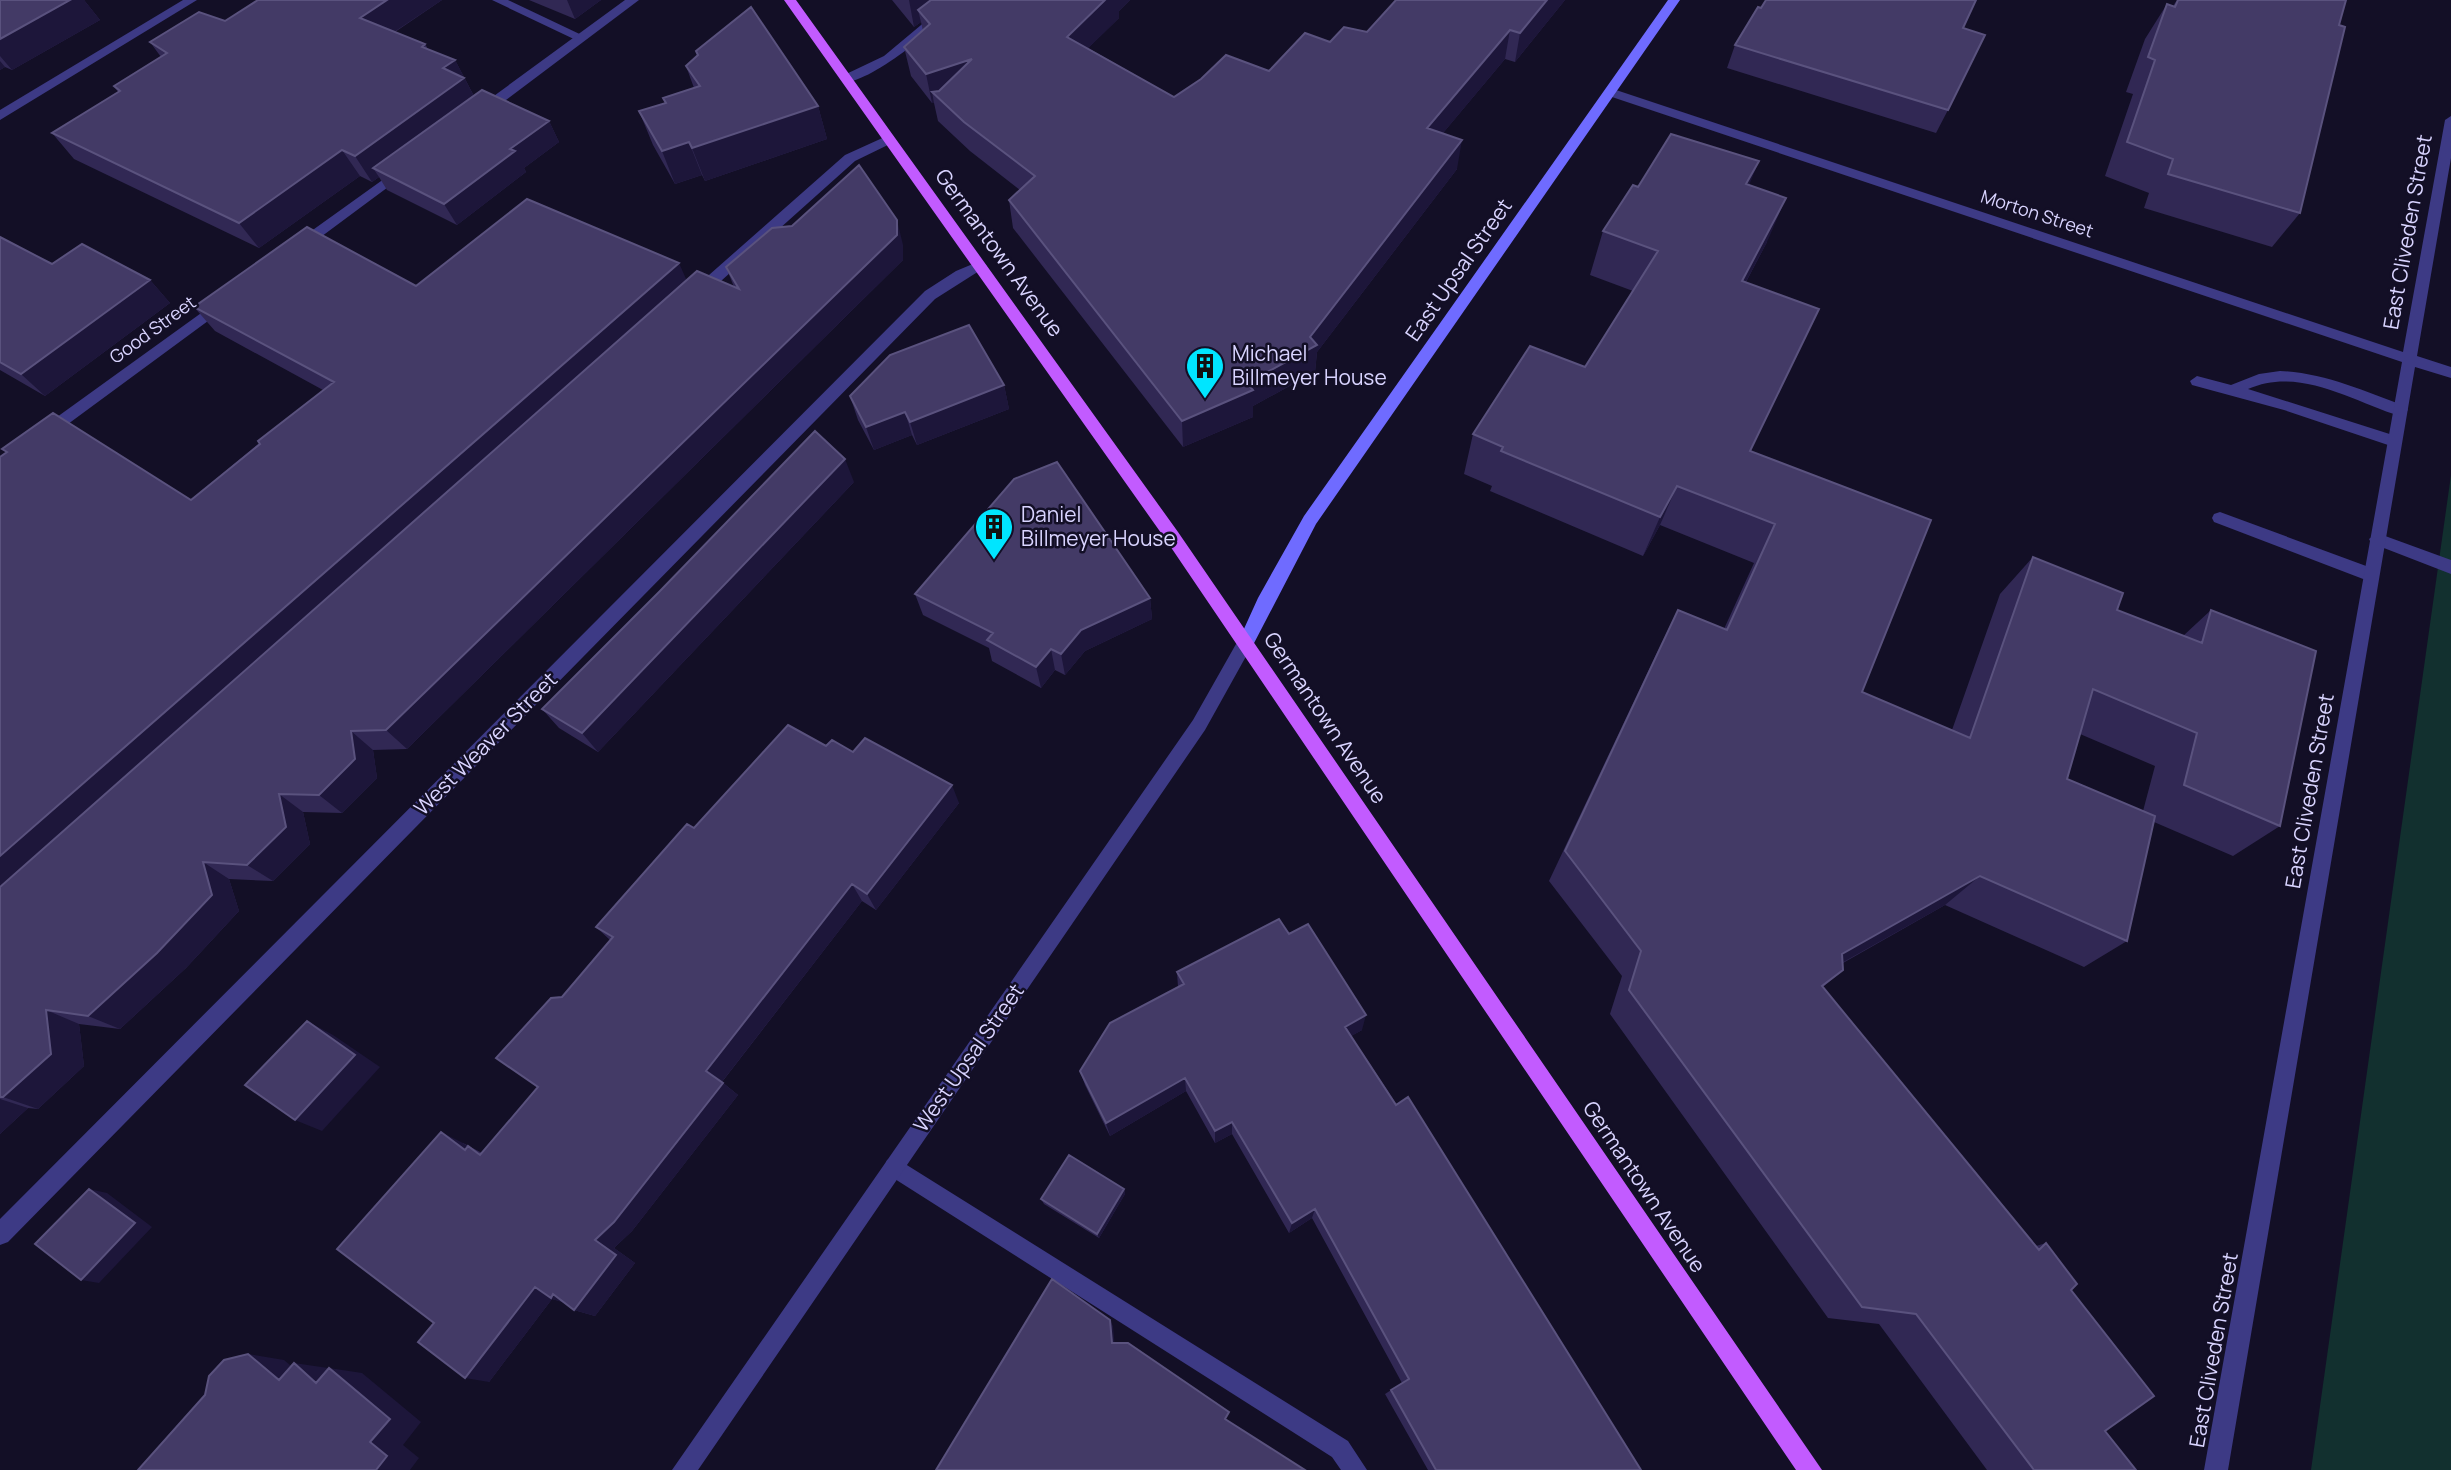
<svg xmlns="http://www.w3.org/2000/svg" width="2451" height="1470" viewBox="0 0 2451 1470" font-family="Manrope,sans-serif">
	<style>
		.green { fill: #12302f }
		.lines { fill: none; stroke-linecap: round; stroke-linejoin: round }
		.lane { fill: #3d3a85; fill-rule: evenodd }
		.street { fill: #3d3a85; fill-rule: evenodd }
		.secondary { fill: #6f6bff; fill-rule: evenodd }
		.primary { fill: #c25bff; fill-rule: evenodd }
		.wall { fill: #312854; fill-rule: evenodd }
		.shaded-wall { fill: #1d163a }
		.building { fill: #433a66; stroke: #5a527e; stroke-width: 2 }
		.labels { text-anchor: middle; stroke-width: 5; stroke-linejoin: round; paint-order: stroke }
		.far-street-label { font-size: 18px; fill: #d9d4ff; stroke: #130f26 }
		.street-label { font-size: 21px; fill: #d9d4ff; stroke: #130f26 }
		.poi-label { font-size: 21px; fill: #d9d4ff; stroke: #130f26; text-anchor: start }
	</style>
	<rect width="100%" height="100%" fill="#130f26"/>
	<path class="green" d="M2451,475V1470H2311Z"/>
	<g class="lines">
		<path class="lane" d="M492,0H508L588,38L578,41Z
			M2280,371C2324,373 2364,391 2405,406L2408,410L2400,416C2352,401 2299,366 2248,389L2399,437L2402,441L2399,445L2394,447L2284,410L2192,385L2190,381L2197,376L2231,385L2259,374Z
			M2220,512L2377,570L2379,575L2371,582L2214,522L2212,518L2214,514Z
			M2377,533L2451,560V574L2371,543L2369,539Z
			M894,1157L1348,1441L1367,1470H1341L1332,1457L887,1174L884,1167L887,1160Z"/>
		<path class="street" d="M183,0H197L0,120V110Z
			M625,0H639L486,115H476V109Z
			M951,0H964C946,21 868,86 842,82V76L884,56Z
			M1610,88L2403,352L2445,120L2451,116V158L2417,356L2451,367V378L2415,367L2228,1470H2204L2402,362L1606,95V89Z
			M889,135L894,136V142L855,161L702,298H692V290L845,155Z
			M402,166L409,170L407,173L306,248H296V242Z
			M980,261L987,266L935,299L8,1242L0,1245V1219L925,291L956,271Z
			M222,298L229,303L227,307L49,438H39L36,434L39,430Z
			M1246,635L1252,637L1254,642L1205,730L698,1470H672L1193,720L1240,637Z"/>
		<path class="secondary" d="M1668,0H1680L1316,524L1252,647H1240L1238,642L1258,598L1304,516Z"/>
		<path class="primary" d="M784,0H796L1178,532L1822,1470H1796L1166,540Z"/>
	</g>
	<path class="wall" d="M0,0H84L100,20L12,70L5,67L0,70Z
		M258,0H442L395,32L425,44L428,49L455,60L474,96L549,121L559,142L524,168L526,172L457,225L387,190L379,177L372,182L360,176L259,248L74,159L52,133L118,92L114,86L161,57L150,42L225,21Z
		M529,0H601L575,19Z
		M892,0H1130L1119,11V18L1088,48L1174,97L1269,71L1330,42L1367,32L1565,0L1515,62L1505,59L1443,133L1457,169L1317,352L1315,372L1253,406V417L1183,447L1013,228L1009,200L1020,190L970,151L938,121L934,103H932L911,76L904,47L923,31L921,22L914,27Z
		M2177,0H2346L2339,25L2300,213L2272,247L2144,208L2149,193L2105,176L2133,94L2126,92L2145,39L2167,4L2173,6Z
		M1761,8L1963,28L1948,110L1936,133L1727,68L1735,45Z
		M696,51L818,106L827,139L705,181L702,175L675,184L653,145L639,111L665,103L663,98L694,88L686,66L697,56Z
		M1749,186L1767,242L1746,282L1750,451L1862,692L1952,730L2000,594L2033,557L2117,610L2183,636L2211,610L2280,826L2233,856L2154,822L2127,941L2084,967L1945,905L1843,963V970L1823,987L2036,1246L2046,1243L2071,1290L2105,1431L2136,1470H1987L1879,1324L1828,1318L1610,1014L1622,976L1549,881L1660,646L1678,610L1724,629L1754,563L1660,525L1643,556L1490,491L1492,486L1464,474L1473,434L1585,367L1633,291L1590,275L1603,231L1638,187ZM2080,734L2155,766L2143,811L2067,779Z
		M0,237L52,264L150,280L170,303L45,396L0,370Z
		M903,245V260L407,749L373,750L377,778L342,813L303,812L310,844L273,881L229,879L239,911L186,968L120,1029L79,1024L84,1066L38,1109L28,1108L0,1134V457L6,452L2,449L191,500L323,390L215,331L194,307L416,286L687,280L734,287L726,267Z
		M1004,385L1009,409L917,445L912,435L874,450L858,420L850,396Z
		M854,482L598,752L559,728L542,709L660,591Z
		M915,594L1150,598L1152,619L1085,651L1065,675L1055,670L1041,688L992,661L989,648L923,615Z
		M826,746L853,752L959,803L876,910L862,901L722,1082L738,1095L632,1231L614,1248L635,1263L595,1316L574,1310L564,1302L552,1299L489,1382L434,1323L463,1143L482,1153L538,1087L562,997L610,940L596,927L694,828Z
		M1289,934L1362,1030L1351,1036L1641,1470H1428L1385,1394L1402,1383L1312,1218L1289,1233L1232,1134L1215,1143L1186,1091L1110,1136L1085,1085L1080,1071L1178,987L1177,972Z
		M1124,1189L1125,1194L1099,1238L1044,1204L1041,1199Z"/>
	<path class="shaded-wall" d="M70,0H84L100,20L12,70L0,56V39Z
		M387,0H442L376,44L360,18Z
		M567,0H601L575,19Z
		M909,0H947L918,10L921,22L914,27Z
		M1105,0H1130L1119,11V18L1070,66L1067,37Z
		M1547,0H1565L1515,62L1520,33Z
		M1510,30L1505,59L1423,157L1427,128Z
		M972,59L977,88L932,92L934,103H932L926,74Z
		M455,60L478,104L373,168L379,177L372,182L355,156L443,68Z
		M0,61L5,67L0,70Z
		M818,106L827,139L705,181L692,148Z
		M549,121L559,142L524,168L526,172L457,225L444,204L510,149Z
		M1462,140L1457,169L1317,352L1315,372L1253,406V417L1183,447L1182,421L1310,337Z
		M689,142L702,175L675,184L662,151Z
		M342,150L360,176L259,248L239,223Z
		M1759,161L1741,205L1746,184Z
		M1786,198L1767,242L1724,323L1742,281Z
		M897,220L903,245V260L407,749L386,730Z
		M679,263L690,288L0,901V856Z
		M150,280L170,303L45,396L21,374Z
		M1004,385L1009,409L917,445L910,422Z
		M905,412L912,435L874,450L866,427Z
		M845,459L854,482L598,752L582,733Z
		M1677,486L1660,525L1643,556L1660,517Z
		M1150,598L1152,619L1085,651L1065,675L1061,654L1081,630Z
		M1051,649L1055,670L1041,688L1036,667Z
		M351,731L373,750L377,778L342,813L319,795Z
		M952,785L959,803L876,910L867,894Z
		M279,794L303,812L310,844L273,881L247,865Z
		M203,862L229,879L239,911L186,968L120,1029L88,1016Z
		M1980,876L1945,905L1813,979L1842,954Z
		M852,884L862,901L721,1083L706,1071Z
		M46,1010L79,1024L84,1066L38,1109L3,1097Z
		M1366,1015L1362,1030L1341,1042L1345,1027Z
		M307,1021L333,1035L380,1067L322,1131L295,1120Z
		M1185,1078L1186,1091L1110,1136L1106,1123Z
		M723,1083L738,1095L632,1231L614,1248L635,1263L595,1316L574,1310L595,1240Z
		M0,1099L28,1108L0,1134Z
		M1232,1122V1134L1215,1143V1131Z
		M441,1132L463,1143L487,1161L465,1150Z
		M89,1189L107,1193L152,1227L99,1283L81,1280Z
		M1124,1189L1125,1194L1099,1238L1097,1234Z
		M1315,1209L1312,1218L1289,1233L1292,1223Z
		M535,1287L556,1294L571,1305L552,1299L489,1382L465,1378Z
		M1110,1320L1113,1326L1115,1348L1112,1343Z
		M248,1354L284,1360L314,1385L279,1380Z
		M294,1363L328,1368L316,1383Z
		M329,1368L362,1373L421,1422L403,1445L419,1458L410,1470H376L370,1442Z"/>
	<path class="building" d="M0,0H70L0,39Z
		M258,0H387L360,18L425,44L422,47L455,60L443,68L464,78L355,156L342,150L239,223L52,133L120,91L114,86L167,53L150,42L199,12L225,21Z
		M931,0H1105L1067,37L1174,97L1201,79L1226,55L1269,71L1305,33L1330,42L1344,27L1367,32L1396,0H1547L1520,33L1510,30L1427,128L1462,140L1310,337L1317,345L1247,383L1253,390L1182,421L1009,200L1035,176L964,122L932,92L939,91L972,59L926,74L904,47L930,24L918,10Z
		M1766,0H1976L1963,28L1985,35L1948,110L1735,45L1758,7L1761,8Z
		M2178,0H2346L2339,25L2345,27L2300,213L2168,174L2173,159L2127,142L2155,60L2148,57L2167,4L2175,7Z
		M751,7L818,106L692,148L689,142L662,151L639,111L666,103L663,98L700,86L686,66L698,55L696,51Z
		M482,90L549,121L510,149L515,151L444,204L373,168Z
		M1671,134L1759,161L1746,184L1786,198L1742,281L1819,309L1750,451L1931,520L1862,692L1970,738L2033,557L2123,593L2117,610L2202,643L2211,610L2316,651L2280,826L2184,785L2197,733L2093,689L2067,779L2155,816L2127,941L1980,876L1842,954L1843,970L1822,986L2039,1250L2046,1243L2077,1284L2071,1290L2154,1396L2105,1431L2136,1470H2034L1916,1314L1862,1307L1629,990L1641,951L1565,851L1678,610L1727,630L1775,524L1677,486L1660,517L1501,451L1503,447L1473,434L1530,346L1585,367L1658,251L1603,231L1633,185L1638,187Z
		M859,165L897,220V235L386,730L351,731L355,759L319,795L279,794L286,827L247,865L203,862L212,895L157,953L88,1016L46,1010L51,1054L3,1097H0V887L697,271L739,289L726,267L772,228L792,226Z
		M527,199L679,263L0,856V457L7,452L2,449L53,413L191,500L260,444L258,441L334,382L194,307L307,227L416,286Z
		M0,237L52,264L82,244L150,280L21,374L0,362Z
		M969,325L1004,385L910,422L905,412L866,427L850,396L890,355Z
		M815,431L845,459L582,733L542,709L660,591Z
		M1057,462L1150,598L1081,630L1061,654L1051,649L1036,667L987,640L993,633L915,594L1014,479Z
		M788,725L826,746L832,740L853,752L865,738L952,785L867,894L852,884L706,1071L723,1083L614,1222L595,1240L616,1255L574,1310L553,1294L551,1298L535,1287L465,1378L418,1342L434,1323L337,1249L441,1132L465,1150L468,1146L480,1155L538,1087L496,1058L551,998L562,997L613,937L596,927L687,824L694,828Z
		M1279,919L1289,934L1308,924L1366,1015L1345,1027L1396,1105L1408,1097L1641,1470H1436L1391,1390L1409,1379L1315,1209L1292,1223L1232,1122L1215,1131L1185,1078L1106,1123L1080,1071L1110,1023L1184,984L1177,972Z
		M307,1021L355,1055L295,1120L245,1085Z
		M1069,1155L1124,1189L1097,1234L1041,1199Z
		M89,1189L135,1223L81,1280L35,1244Z
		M1052,1279L1110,1320L1112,1343H1128L1229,1412L1225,1419L1305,1470H936Z
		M248,1354L279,1380L294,1363L316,1383L329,1368L390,1419L370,1442L387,1456L376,1470H138L205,1395L209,1376L224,1360Z"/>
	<defs>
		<symbol id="building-pin" viewBox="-11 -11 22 30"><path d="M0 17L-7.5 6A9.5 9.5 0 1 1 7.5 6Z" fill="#00e5ff" stroke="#130f26"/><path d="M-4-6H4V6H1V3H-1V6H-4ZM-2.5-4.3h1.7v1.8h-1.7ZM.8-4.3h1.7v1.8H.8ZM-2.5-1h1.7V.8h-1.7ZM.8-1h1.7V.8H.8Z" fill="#111"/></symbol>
	</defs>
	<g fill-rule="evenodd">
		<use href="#building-pin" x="1183" y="344" width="44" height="60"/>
		<use href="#building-pin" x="972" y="505" width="44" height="60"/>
	</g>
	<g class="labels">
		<g class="far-street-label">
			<text transform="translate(2037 214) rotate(18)" y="6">Morton Street</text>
			<text transform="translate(153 330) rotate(-36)" y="6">Good Street</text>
		</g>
		<g class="street-label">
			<text transform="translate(2408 232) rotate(-80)" y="7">East Cliveden Street</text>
			<text transform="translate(999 253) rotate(54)" y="7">Germantown Avenue</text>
			<text transform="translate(1459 270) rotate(-55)" y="7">East Upsal Street</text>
			<text transform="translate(1325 718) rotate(56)" y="7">Germantown Avenue</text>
			<text transform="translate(486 744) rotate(-45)" y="7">West Weaver Street</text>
			<text transform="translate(2310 791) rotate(-80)" y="7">East Cliveden Street</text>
			<text transform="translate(969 1058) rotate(-55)" y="7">West Upsal Street</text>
			<text transform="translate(1644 1187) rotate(56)" y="7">Germantown Avenue</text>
			<text transform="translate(2214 1350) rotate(-80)" y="7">East Cliveden Street</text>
		</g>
		<g class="poi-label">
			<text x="1232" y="361">Michael<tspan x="1232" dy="24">Billmeyer House</tspan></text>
			<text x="1021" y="522">Daniel<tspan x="1021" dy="24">Billmeyer House</tspan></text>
		</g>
	</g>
</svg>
